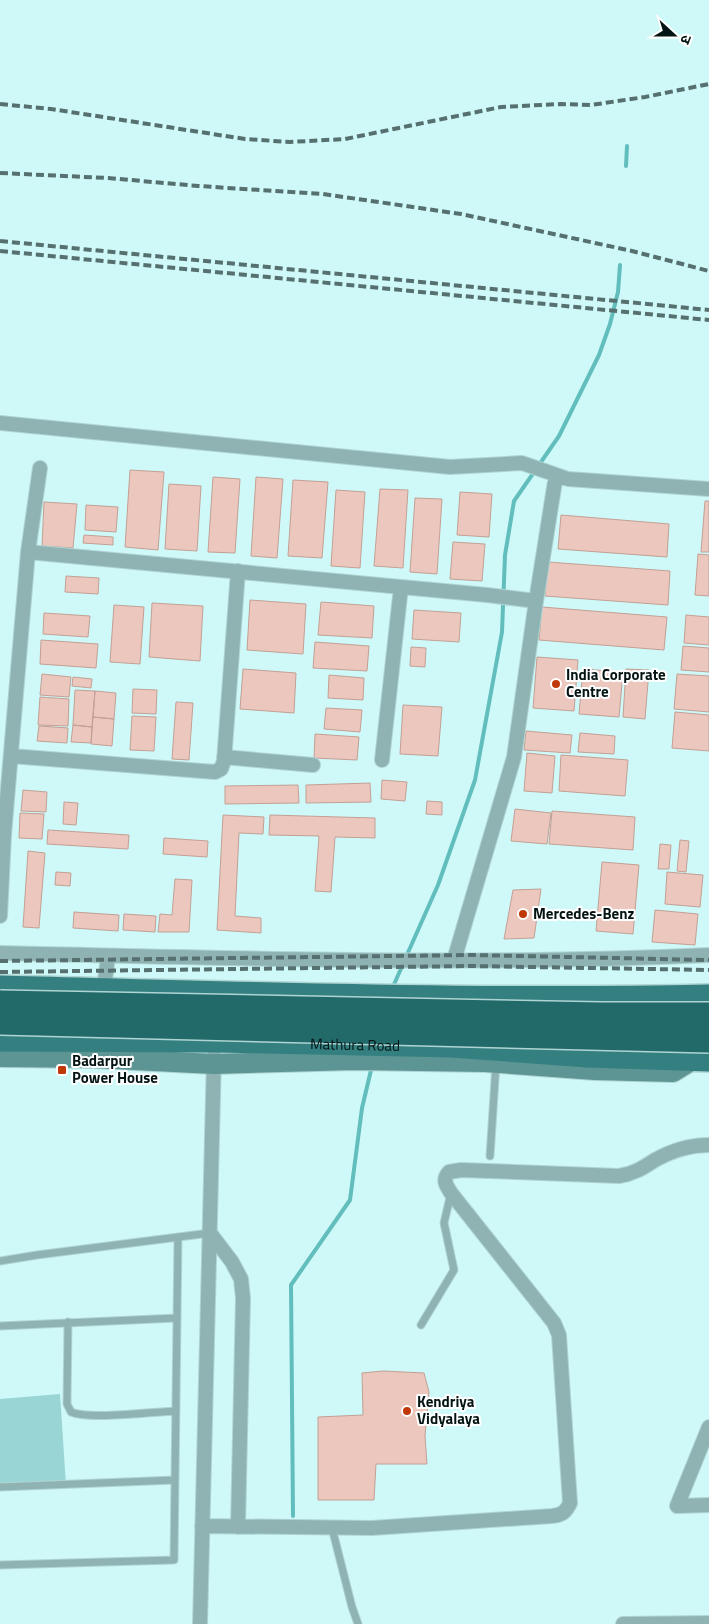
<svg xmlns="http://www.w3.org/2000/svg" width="709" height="1624" viewBox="0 0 709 1624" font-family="'Titillium Web','Noto Sans Devanagari',sans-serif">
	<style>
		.green { fill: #9ad5d5 }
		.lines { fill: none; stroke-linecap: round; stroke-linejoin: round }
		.stream { stroke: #62bdbd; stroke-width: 4 }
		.building { fill: #ebc7bd; stroke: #c2a096 }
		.lane-casing { stroke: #afd4d3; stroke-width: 9 }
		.street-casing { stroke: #afd4d3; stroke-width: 16 }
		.secondary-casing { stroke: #afd4d3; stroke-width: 22 }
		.primary-casing { stroke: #afd4d3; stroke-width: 24 }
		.lane { stroke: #8fb3b3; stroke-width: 7 }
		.street { stroke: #8fb3b3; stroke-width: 14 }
		.secondary { stroke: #5d9595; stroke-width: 20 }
		.primary { stroke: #348080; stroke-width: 21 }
		.rail { stroke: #567070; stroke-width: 4; stroke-dasharray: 8 4; stroke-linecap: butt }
		.highway-bridge-casing { stroke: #afd4d3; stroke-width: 28; stroke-linecap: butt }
		.highway-bridge { stroke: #226a6a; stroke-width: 25 }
		.poi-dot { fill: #c03807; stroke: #fff; stroke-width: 2 }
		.labels { text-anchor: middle; stroke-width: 4; stroke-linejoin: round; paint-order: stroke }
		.poi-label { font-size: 15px; font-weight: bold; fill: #041313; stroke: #fff; text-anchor: start }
		.street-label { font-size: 15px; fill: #041313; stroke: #fff }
	</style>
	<rect width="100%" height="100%" fill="#cff9f8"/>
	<path class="green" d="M60,1394L66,1485L0,1491V1399Z"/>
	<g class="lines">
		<path class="stream" d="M626,166L627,146
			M406,957L438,885L475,780L502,632L505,555L514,501L559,436L599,355L610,324L618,292L620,265
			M392,989L403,964
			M293,1516L291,1285L350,1200L362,1108L372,1066"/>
	</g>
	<path class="building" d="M130,470L164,472L158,550L125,547Z
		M213,477L240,479L235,553L208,552Z
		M256,477L283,479L277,558L251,556Z
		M293,480L328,482L322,558L288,556Z
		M169,484L201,486L197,551L165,549Z
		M380,489L408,490L403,568L374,566Z
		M336,490L365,492L360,568L331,566Z
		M460,492L492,494L489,537L457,535Z
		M415,498L442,499L437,574L410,572Z
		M705,501H709V552H701Z
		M44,502L77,504L73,548L42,546Z
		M86,505L118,507L116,532L85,530Z
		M561,515L669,524L667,557L558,549Z
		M84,535L113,537V545L83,543Z
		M453,542L485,544L482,581L450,579Z
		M698,554L709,555V596L695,595Z
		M548,562L670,571L668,605L545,596Z
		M66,576L99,578L98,594L65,592Z
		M250,600L306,604L303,654L247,650Z
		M321,602L374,606L372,638L318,635Z
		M152,603L203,606L200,661L149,657Z
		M114,605L144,607L140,664L110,662Z
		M542,607L667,617L664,650L539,640Z
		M414,610L461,613L459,642L412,639Z
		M44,613L90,616L88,637L43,634Z
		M686,615L709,617V645L684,643Z
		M41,640L98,644L96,668L40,664Z
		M315,642L369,646L367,671L313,668Z
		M683,646L709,648V672L681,670Z
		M411,647L426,648L425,667L410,666Z
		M537,657L578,660L574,711L533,708Z
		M243,669L296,673L294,713L240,709Z
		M583,669L623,672L619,717L579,714Z
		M626,669L649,670L645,719L623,717Z
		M42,674L71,677L69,697L40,695Z
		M677,674L709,676V712L674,709Z
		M329,675L364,678L363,700L328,698Z
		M73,677L92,679L91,688L72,686Z
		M133,689L157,690L156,714L132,713Z
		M75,690L95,691L92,727L73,725Z
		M95,691L116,693L114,719L93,717Z
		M40,697L69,699L68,726L38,725Z
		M176,702L193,703L189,760L172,759Z
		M403,705L442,707L438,756L400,754Z
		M326,708L362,710L360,732L324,729Z
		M675,712L709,715V751L672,748Z
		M132,716L156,717L154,751L130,750Z
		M93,717L114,719L112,746L91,744Z
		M73,725L92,727L91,743L71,742Z
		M39,726L68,728L67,743L37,741Z
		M526,731L572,735L570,753L524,750Z
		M580,733L615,736L614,754L578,752Z
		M315,734L359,737L357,760L314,758Z
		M527,753L555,756L552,793L524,791Z
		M561,755L628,760L625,796L559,791Z
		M382,780L407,782L405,801L381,799Z
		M370,783L371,802L306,803V785Z
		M298,785L299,803L225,804V786Z
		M23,790L47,792L46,812L21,811Z
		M427,801L442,802V815L426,814Z
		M64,802L78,803L76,825L63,824Z
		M515,809L551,813L547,844L511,841Z
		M552,811L635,817L633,850L549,844Z
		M20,813L44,814L42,839L19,838Z
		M223,815L264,817L263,834L239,833L235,916L261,918V933L217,930Z
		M270,815L375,818V838L335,837L331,892L315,891L319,836L269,835Z
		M48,830L129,835L128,849L47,844Z
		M164,838L208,841L207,857L163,854Z
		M680,840L689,841L686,872L677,871Z
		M660,844L671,845L669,869H658Z
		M28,851L45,853L39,928L23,927Z
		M602,862L639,865L633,934L596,931Z
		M56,872L71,873L70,886L55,885Z
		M667,872L703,875L700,907L665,904Z
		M175,879L192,880L189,932H158L160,914L172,915Z
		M541,889L534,938L504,939L513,890Z
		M655,910L698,914L695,945L652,942Z
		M74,912L119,915L118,931L73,928Z
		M124,914L156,916L155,932L123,930Z
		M383,1371L424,1373L429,1392L425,1436L427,1464H376L374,1500H318V1417L363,1415L362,1373Z"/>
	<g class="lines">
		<defs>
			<path id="lane" d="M490,1156L496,1064
				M0,1261L37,1255L210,1233
				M68,1322L67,1404L71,1412C90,1420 152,1412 176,1411
				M421,1325L454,1270L444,1223L451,1193
				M0,1326L177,1318
				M0,1487L175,1480
				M332,1528L352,1607L358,1624
				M0,1565L174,1560L178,1237"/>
			<path id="street" d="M0,423L450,467L522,463L568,479L709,489
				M28,552L487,595L536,601L514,757L454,960
				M536,601L556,475
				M11,756L215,772L221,769L224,761L238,571
				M224,757L313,765
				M382,760L401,587
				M0,916L4,835L28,552L40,468
				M0,953C236,958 473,966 709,955
				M104,989L108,956
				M210,1233L232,1262L241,1279L243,1298L238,1527
				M709,1427L677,1506L709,1505
				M202,1526L372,1528L552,1516C562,1515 566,1512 570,1503L559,1335L554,1323L451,1193C446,1185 442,1180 449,1172L461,1170L619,1176C633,1174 643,1168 655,1160C671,1151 690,1145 709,1145
				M200,1624L214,1056
				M623,1624L709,1623"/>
			<path id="secondary" d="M0,1057L94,1058L214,1064L355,1060L485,1062L595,1070L673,1072L691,1061"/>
			<g id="primary">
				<path d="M0,986C236,992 473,1000 709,995"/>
				<path id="s1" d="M0,1041L215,1042L451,1047L587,1057L709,1061"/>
			</g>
		</defs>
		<use href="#lane" class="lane-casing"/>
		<use href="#street" class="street-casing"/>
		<use href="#secondary" class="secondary-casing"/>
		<use href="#primary" class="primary-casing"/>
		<use href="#lane" class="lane"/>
		<use href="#street" class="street"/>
		<use href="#secondary" class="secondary"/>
		<use href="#primary" class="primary"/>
		<path class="rail" d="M0,104L51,109L245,139L290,142L345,139L501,107L561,104L591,105L645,97L709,84
			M0,173L108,178L198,186L323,194L461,214L632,251L709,271
			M0,241L709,310
			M0,251L709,320
			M0,961L472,955L709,960
			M0,972L472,966L709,970"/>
		<defs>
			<path id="highway-bridge" d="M0,1003L600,1015H709
				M0,1022L709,1040"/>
		</defs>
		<use href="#highway-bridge" class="highway-bridge-casing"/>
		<use href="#highway-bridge" class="highway-bridge"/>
	</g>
	<g class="poi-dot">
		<circle cx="556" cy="684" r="5"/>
		<circle cx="523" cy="914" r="5"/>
		<rect x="57" y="1065" width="10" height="10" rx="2.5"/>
		<circle cx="407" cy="1411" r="5"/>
	</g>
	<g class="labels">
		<g class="poi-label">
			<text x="566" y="680">India Corporate<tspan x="566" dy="17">Centre</tspan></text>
			<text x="533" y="919">Mercedes-Benz</text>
			<text x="72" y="1066">Badarpur<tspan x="72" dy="17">Power House</tspan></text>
			<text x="417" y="1407">Kendriya<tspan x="417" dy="17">Vidyalaya</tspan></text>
		</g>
		<g class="street-label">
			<text dy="5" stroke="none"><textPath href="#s1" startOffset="355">Mathura Road</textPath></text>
		</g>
	</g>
	<g transform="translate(674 35) rotate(111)" stroke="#ffffff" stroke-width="4" paint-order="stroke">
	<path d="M0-4L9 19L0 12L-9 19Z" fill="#041313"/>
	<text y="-8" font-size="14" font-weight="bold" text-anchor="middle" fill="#041313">उ</text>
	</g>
</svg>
